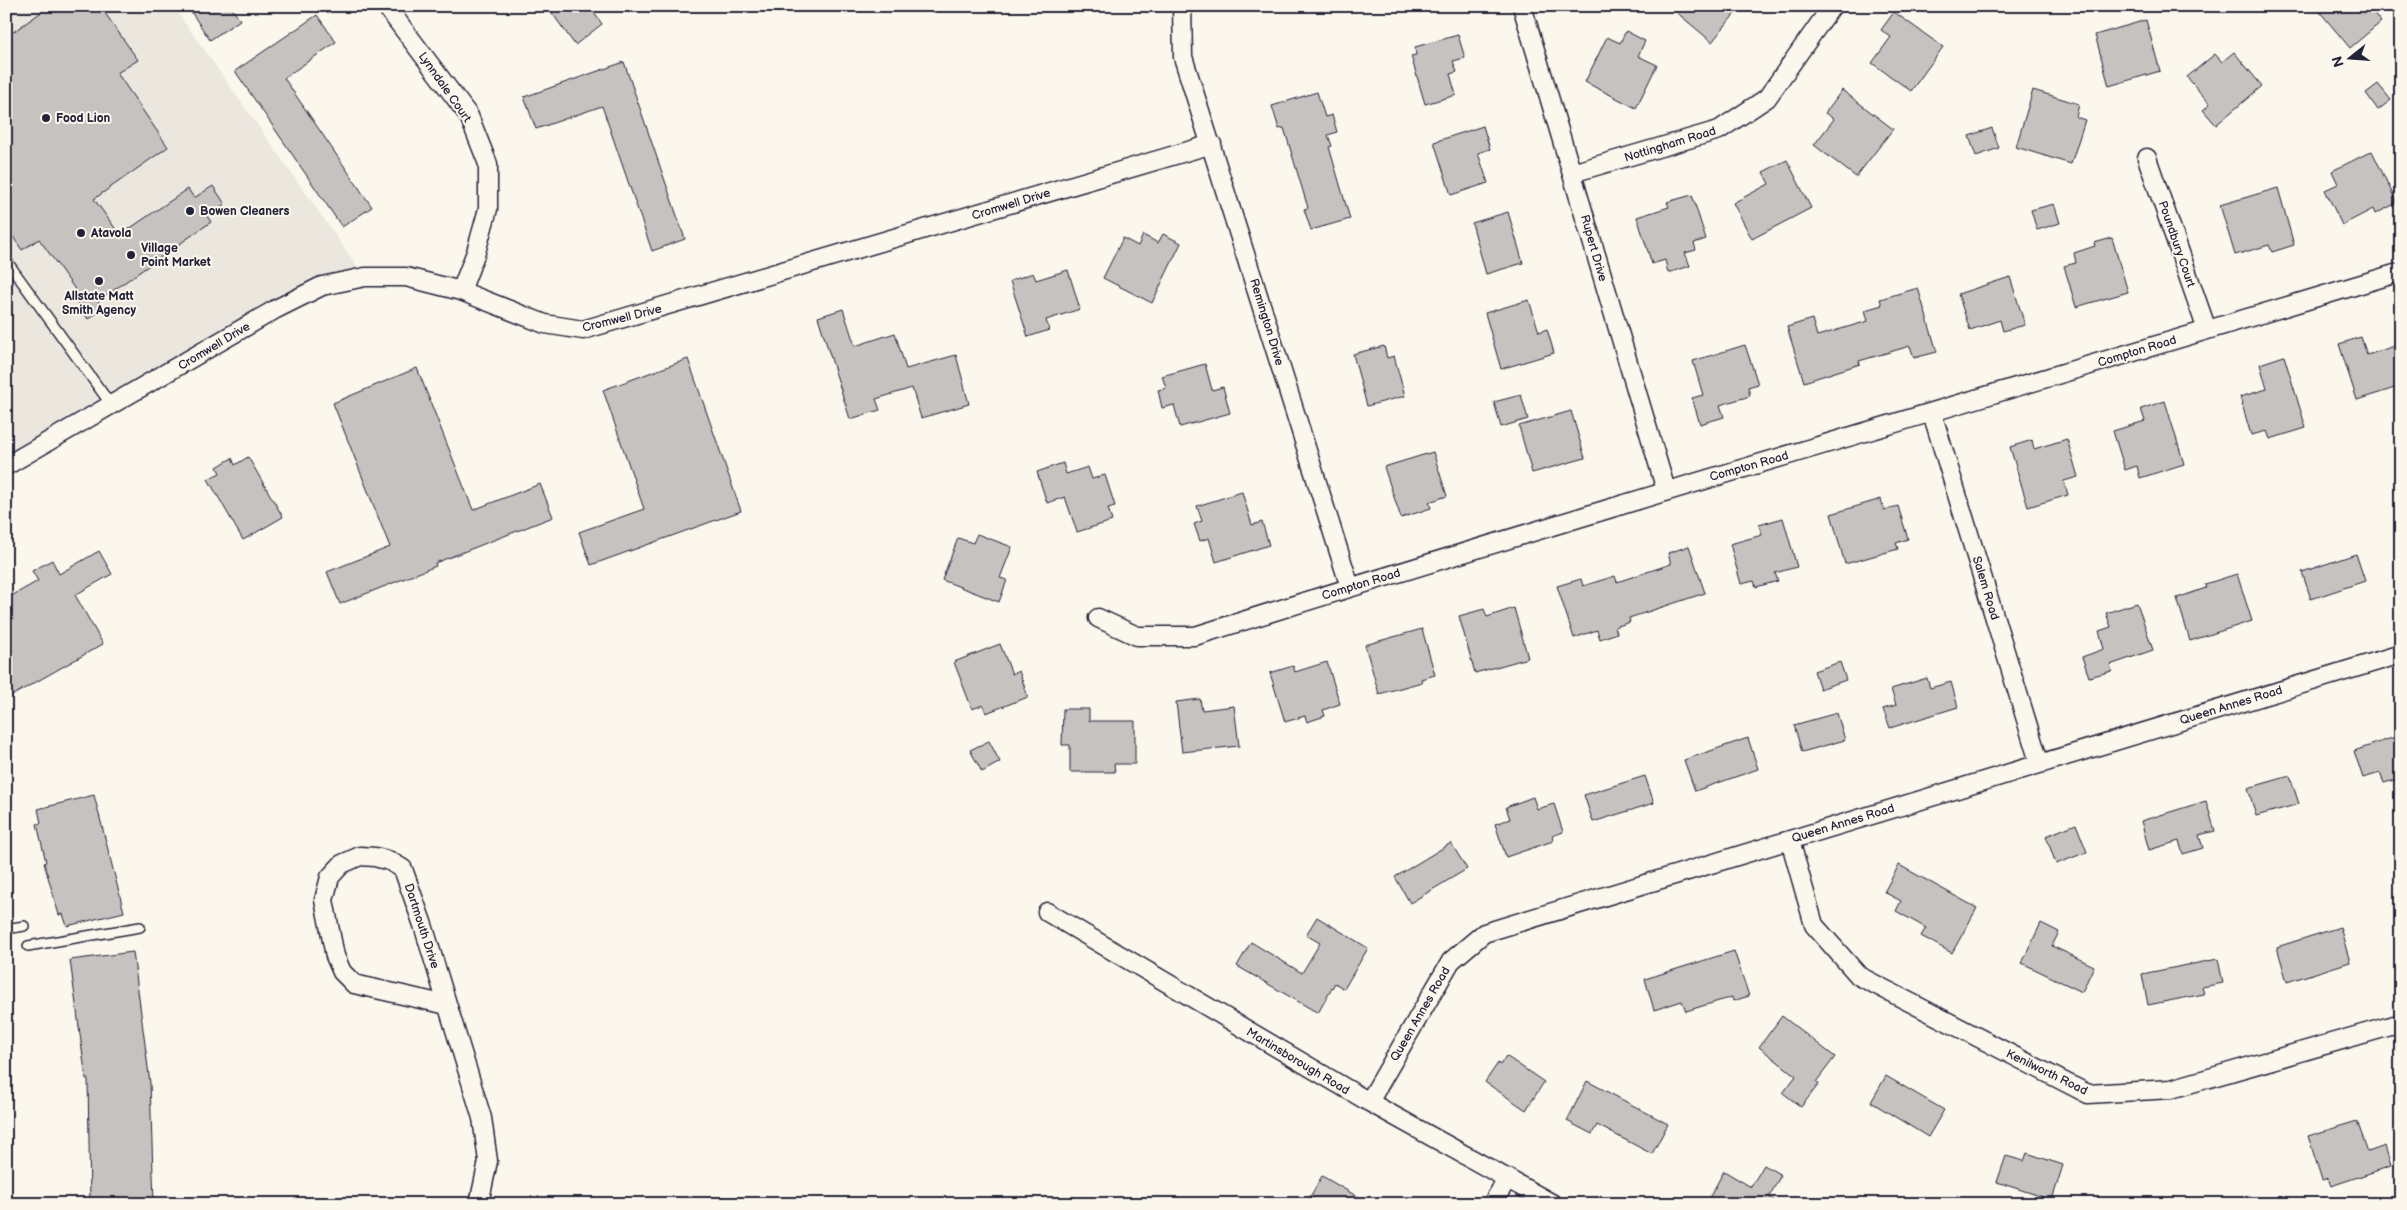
<svg xmlns="http://www.w3.org/2000/svg" width="2407" height="1210" viewBox="0 0 2407 1210" font-family="'Balsamiq Sans',sans-serif">
	<style>
		.built { fill: #ebe7df }
		.building { fill: #c6c2c0; stroke: #22223b }
		.lines { fill: none; stroke-linecap: round; stroke-linejoin: round }
		.service-casing { stroke: #22223b; stroke-width: 12 }
		.minor-casing { stroke: #22223b; stroke-width: 21 }
		.service { stroke: #fbf7ec; stroke-width: 9 }
		.minor { stroke: #fbf7ec; stroke-width: 18 }
		.poi-dot { fill: #22223b; stroke: #fbf7ec; stroke-width: 2 }
		.labels { text-anchor: middle; stroke-width: 4; stroke-linejoin: round; paint-order: stroke }
		.street-label { font-size: 12px; fill: #22223b; stroke: #fbf7ec }
		.poi-label { font-size: 12px; font-weight: bold; fill: #22223b; stroke: #fbf7ec; text-anchor: start }
	</style>
	<rect width="100%" height="100%" fill="#fbf7ec"/>
	<filter id="ink" filterUnits="userSpaceOnUse"><feTurbulence type="fractalNoise" baseFrequency=".02" numOctaves="2"/><feDisplacementMap in="SourceGraphic" scale="10" xChannelSelector="R" yChannelSelector="G"/><feConvolveMatrix kernelMatrix="1 2 1 2 8 2 1 2 1" color-interpolation-filters="sRGB"/></filter>
	<g filter="url(#ink)">
		<path class="built" d="M6,6H173L365,277L322,286L6,466Z"/>
		<path class="building" d="M50,6H100L138,60L117,73L168,147L94,199L120,235L188,189L194,198L213,186L225,204L207,216L211,222L98,301L103,309L88,319L77,303L82,299L39,239L22,250L6,227V37Z
			M187,6H230L240,20L210,40Z
			M547,6H589L602,24L575,45Z
			M1669,6H1741L1712,42Z
			M2315,6H2368L2381,22L2350,48Z
			M1894,12L1943,47L1911,91L1872,63L1891,37L1881,30Z
			M317,15L336,42L284,78L372,207L342,227L235,71Z
			M2146,20L2160,71L2109,86L2095,35Z
			M1626,31L1645,41L1638,56L1657,65L1636,108L1585,82L1607,37L1620,43Z
			M1458,35L1465,58L1453,61L1457,72L1450,74L1456,95L1425,104L1411,56L1416,55L1415,47Z
			M2234,52L2262,86L2216,125L2203,110L2210,104L2187,77L2215,54L2222,62Z
			M624,62L685,239L652,251L602,106L536,129L524,97Z
			M2378,84L2391,100L2378,110L2366,93Z
			M1842,90L1893,129L1856,177L1814,145L1834,119L1825,113Z
			M2033,90L2079,104L2076,117L2085,120L2071,164L2016,147Z
			M1317,92L1325,117L1332,115L1337,132L1328,135L1332,146L1329,147L1350,219L1311,230L1304,209L1308,208L1284,128L1279,129L1272,106Z
			M1483,126L1490,149L1478,153L1488,183L1451,195L1434,142Z
			M1992,128L1999,148L1976,156L1969,136Z
			M2372,151L2397,203L2375,214L2373,209L2342,225L2325,190L2338,184L2332,171Z
			M1787,160L1811,208L1752,239L1733,203L1769,184L1763,172Z
			M2278,188L2294,245L2272,252L2269,245L2235,255L2220,205Z
			M1692,195L1706,239L1694,243L1696,250L1685,253L1690,266L1668,273L1665,260L1652,264L1637,217L1669,207L1667,202Z
			M2054,204L2060,223L2037,230L2031,210Z
			M1508,212L1523,263L1486,274L1472,223Z
			M1163,234L1181,243L1152,303L1103,278L1123,238L1138,246L1143,235L1158,243Z
			M2112,238L2128,292L2076,307L2064,266L2076,263L2074,253L2095,246L2094,243Z
			M1068,270L1080,309L1046,320L1049,330L1028,337L1010,281L1033,273L1036,280Z
			M2010,277L2025,325L2003,331L2000,320L1970,330L1958,294Z
			M1918,288L1937,352L1914,358L1910,346L1859,361L1860,364L1804,382L1787,327L1812,319L1817,336L1868,321L1865,310L1882,305L1880,299Z
			M1529,300L1539,332L1547,329L1554,353L1501,369L1485,313Z
			M843,309L855,346L895,333L906,369L956,355L969,404L921,418L912,388L876,399L880,410L850,419L818,317Z
			M2361,337L2367,355L2401,344V386L2357,400L2339,344Z
			M1745,345L1758,384L1748,387L1750,396L1720,405L1724,417L1700,424L1692,398L1703,395L1693,361Z
			M1384,346L1387,358L1394,356L1405,396L1367,406L1353,354Z
			M2284,356L2306,428L2270,439L2267,431L2251,435L2240,397L2267,389L2260,364Z
			M688,359L741,511L591,565L579,532L644,509L603,390Z
			M1205,364L1212,390L1223,387L1230,413L1180,427L1174,405L1162,408L1158,390L1166,388L1162,376Z
			M417,368L473,510L540,484L553,517L435,563L436,566L340,604L327,572L390,547L333,403Z
			M1521,395L1528,419L1501,427L1494,402Z
			M2165,401L2184,464L2140,478L2137,466L2125,470L2113,431L2145,421L2141,409Z
			M1571,411L1585,458L1532,473L1519,426Z
			M2067,439L2078,477L2064,481L2068,495L2028,507L2010,447L2032,440L2034,449Z
			M1433,452L1447,496L1429,502L1431,508L1401,518L1384,467Z
			M248,457L283,517L243,540L208,479L220,473L217,467L232,458L235,465Z
			M1063,463L1066,474L1088,467L1092,479L1105,475L1115,506L1108,508L1112,521L1077,532L1065,497L1047,503L1037,472Z
			M1242,492L1252,525L1262,522L1269,545L1216,562L1209,538L1200,541L1194,524L1202,521L1197,506Z
			M1881,499L1884,510L1898,506L1908,539L1896,543L1898,549L1845,564L1831,514Z
			M1783,518L1797,567L1775,573L1778,581L1756,587L1754,581L1741,584L1730,544L1762,535L1759,525Z
			M977,534L1012,547L1000,578L1007,580L999,602L942,580L958,538L973,543Z
			M1689,546L1705,593L1629,618L1630,622L1615,627L1617,633L1600,639L1597,630L1574,638L1557,586L1581,579L1583,586L1615,576L1617,582L1671,564L1668,553Z
			M99,551L112,574L75,595L103,644L6,699V599L38,581L32,571L52,560L59,574Z
			M2356,554L2365,581L2311,599L2302,572Z
			M2237,574L2252,621L2190,641L2177,598L2206,588L2205,584Z
			M2137,603L2153,650L2110,665L2112,671L2089,677L2082,657L2104,649L2099,631L2111,627L2106,613Z
			M1514,608L1528,658L1475,673L1459,616L1484,609L1487,617Z
			M1422,629L1435,675L1421,679L1422,682L1379,694L1365,645Z
			M1000,644L1012,674L1019,671L1028,697L986,713L983,705L972,709L954,662Z
			M1327,662L1340,704L1323,710L1325,716L1307,722L1305,716L1285,722L1270,673L1293,666L1295,672Z
			M1840,662L1846,680L1820,689L1814,671Z
			M1927,678L1930,688L1951,682L1958,707L1890,728L1883,709L1896,705L1891,689Z
			M1200,699L1202,710L1234,706L1239,746L1182,752L1176,702Z
			M1063,709H1089V721H1135V764H1114L1115,772H1070V745H1062Z
			M1837,713L1845,740L1802,752L1794,725Z
			M2401,735V778L2384,783L2380,773L2363,778L2354,751Z
			M1748,738L1758,769L1695,791L1684,760Z
			M989,741L1000,762L982,772L970,750Z
			M1645,776L1654,803L1593,822L1584,795Z
			M2290,776L2299,804L2256,816L2248,788Z
			M94,795L124,912L67,926L63,914L59,915L44,863L46,862L37,824L41,823L38,809Z
			M1533,797L1537,809L1554,804L1563,832L1552,836L1553,841L1506,857L1495,824L1510,819L1506,807Z
			M2206,801L2215,831L2199,835L2203,848L2183,854L2179,841L2149,850L2141,821Z
			M2076,824L2087,852L2056,864L2046,836Z
			M1451,843L1467,869L1410,903L1395,877Z
			M1899,865L1977,908L1952,953L1921,936L1926,928L1896,911L1901,901L1884,892Z
			M1317,917L1368,948L1344,989L1335,983L1318,1013L1237,966L1251,942L1302,973L1320,943L1306,935Z
			M2041,923L2059,932L2052,946L2094,966L2082,992L2022,963Z
			M2340,927L2350,962L2287,982L2277,947Z
			M1734,951L1749,996L1733,1001L1732,997L1686,1011L1682,1001L1654,1010L1645,979Z
			M133,952L150,1083L154,1204H90L88,1079H86L70,960Z
			M2218,959L2223,983L2202,987L2204,994L2148,1005L2142,974Z
			M1782,1016L1835,1057L1816,1082L1819,1084L1801,1107L1783,1093L1796,1076L1759,1047Z
			M1506,1056L1544,1082L1526,1110L1485,1082L1498,1063L1500,1065Z
			M1886,1076L1944,1110L1928,1137L1871,1102Z
			M1587,1081L1668,1124L1652,1154L1597,1125L1592,1134L1567,1121Z
			M2357,1121L2368,1152L2385,1146L2391,1166L2331,1186L2328,1178L2322,1180L2308,1136Z
			M2027,1153L2063,1165L2052,1200L1997,1182L2006,1156L2024,1161Z
			M1764,1165L1781,1175L1769,1197L1781,1204H1706L1724,1171L1751,1187Z
			M1322,1176L1370,1204H1321L1310,1197Z"/>
		<g class="lines">
			<defs>
				<path id="service" d="M6,260L112,406
					M6,929L24,926
					M28,946L140,927"/>
				<path id="minor" d="M386,6L469,116L488,164V209L476,252L461,291
					M1182,6L1183,57L1350,587
					M1522,6L1666,490
					M2147,158L2207,330
					M1572,173L1719,130L1767,98L1832,6
					M1932,413L2039,762
					M6,466L276,309L322,286L365,277H406L461,291L545,324L583,330L1212,144
					M1098,618L1137,636H1195C1596,510 1999,393 2401,272
					M1790,840L1814,925L1859,976L2088,1094L2171,1089L2401,1023
					M1047,912L1369,1102L1553,1204
					M447,1005L354,984L342,972L335,956L324,900L330,877L342,864L360,856L375,857L390,861L403,869L423,925L482,1118L488,1161L479,1204
					M1369,1102L1451,961L1484,933L2401,654
					M1492,1204L1508,1178"/>
			</defs>
			<use href="#service" class="service-casing"/>
			<use href="#minor" class="minor-casing"/>
			<use href="#service" class="service"/>
			<use href="#minor" class="minor"/>
		</g>
	</g>
	<g class="poi-dot">
		<circle cx="46" cy="118" r="5"/>
		<circle cx="190" cy="211" r="5"/>
		<circle cx="81" cy="233" r="5"/>
		<circle cx="131" cy="255" r="5"/>
		<circle cx="99" cy="281" r="5"/>
	</g>
	<g class="labels">
		<g class="street-label">
			<text transform="translate(445 87) rotate(55)" y="4">Lynndale Court</text>
			<text transform="translate(1670 144) rotate(-17)" y="4">Nottingham Road</text>
			<text transform="translate(1011 204) rotate(-17)" y="4">Cromwell Drive</text>
			<text transform="translate(2177 244) rotate(71)" y="4">Poundbury Court</text>
			<text transform="translate(1594 248) rotate(74)" y="4">Rupert Drive</text>
			<text transform="translate(622 318) rotate(-14)" y="4">Cromwell Drive</text>
			<text transform="translate(1267 322) rotate(73)" y="4">Remington Drive</text>
			<text transform="translate(214 346) rotate(-31)" y="4">Cromwell Drive</text>
			<text transform="translate(2137 351) rotate(-17)" y="4">Compton Road</text>
			<text transform="translate(1749 466) rotate(-16)" y="4">Compton Road</text>
			<text transform="translate(1361 584) rotate(-17)" y="4">Compton Road</text>
			<text transform="translate(1986 588) rotate(73)" y="4">Salem Road</text>
			<text transform="translate(2231 705) rotate(-17)" y="4">Queen Annes Road</text>
			<text transform="translate(1843 823) rotate(-17)" y="4">Queen Annes Road</text>
			<text transform="translate(422 926) rotate(72)" y="4">Dartmouth Drive</text>
			<text transform="translate(1420 1014) rotate(-60)" y="4">Queen Annes Road</text>
			<text transform="translate(1298 1061) rotate(31)" y="4">Martinsborough Road</text>
			<text transform="translate(2047 1072) rotate(26)" y="4">Kenilworth Road</text>
		</g>
		<g class="poi-label">
			<text x="56" y="122">Food Lion</text>
			<text x="200" y="215">Bowen Cleaners</text>
			<text x="91" y="237">Atavola</text>
			<text x="141" y="252">Village<tspan x="141" dy="14">Point Market</tspan></text>
			<text x="99" y="300" text-anchor="middle">Allstate Matt<tspan x="99" dy="14">Smith Agency</tspan></text>
		</g>
	</g>
	<rect width="2407" height="1210" fill="none" stroke="#fbf7ec" stroke-width="25"/>
	<rect x="12" y="12" width="2382" height="1185" fill="none" stroke="#22223b" stroke-width="2" filter="url(#ink)"/>
	<g transform="translate(2350 58) rotate(253)" stroke="#fbf7ec" stroke-width="4" paint-order="stroke">
	<path d="M0-4L9 19L0 12L-9 19Z" fill="#22223b"/>
	<text y="-8" font-size="14" font-weight="bold" text-anchor="middle" fill="#22223b">N</text>
	</g>
</svg>
